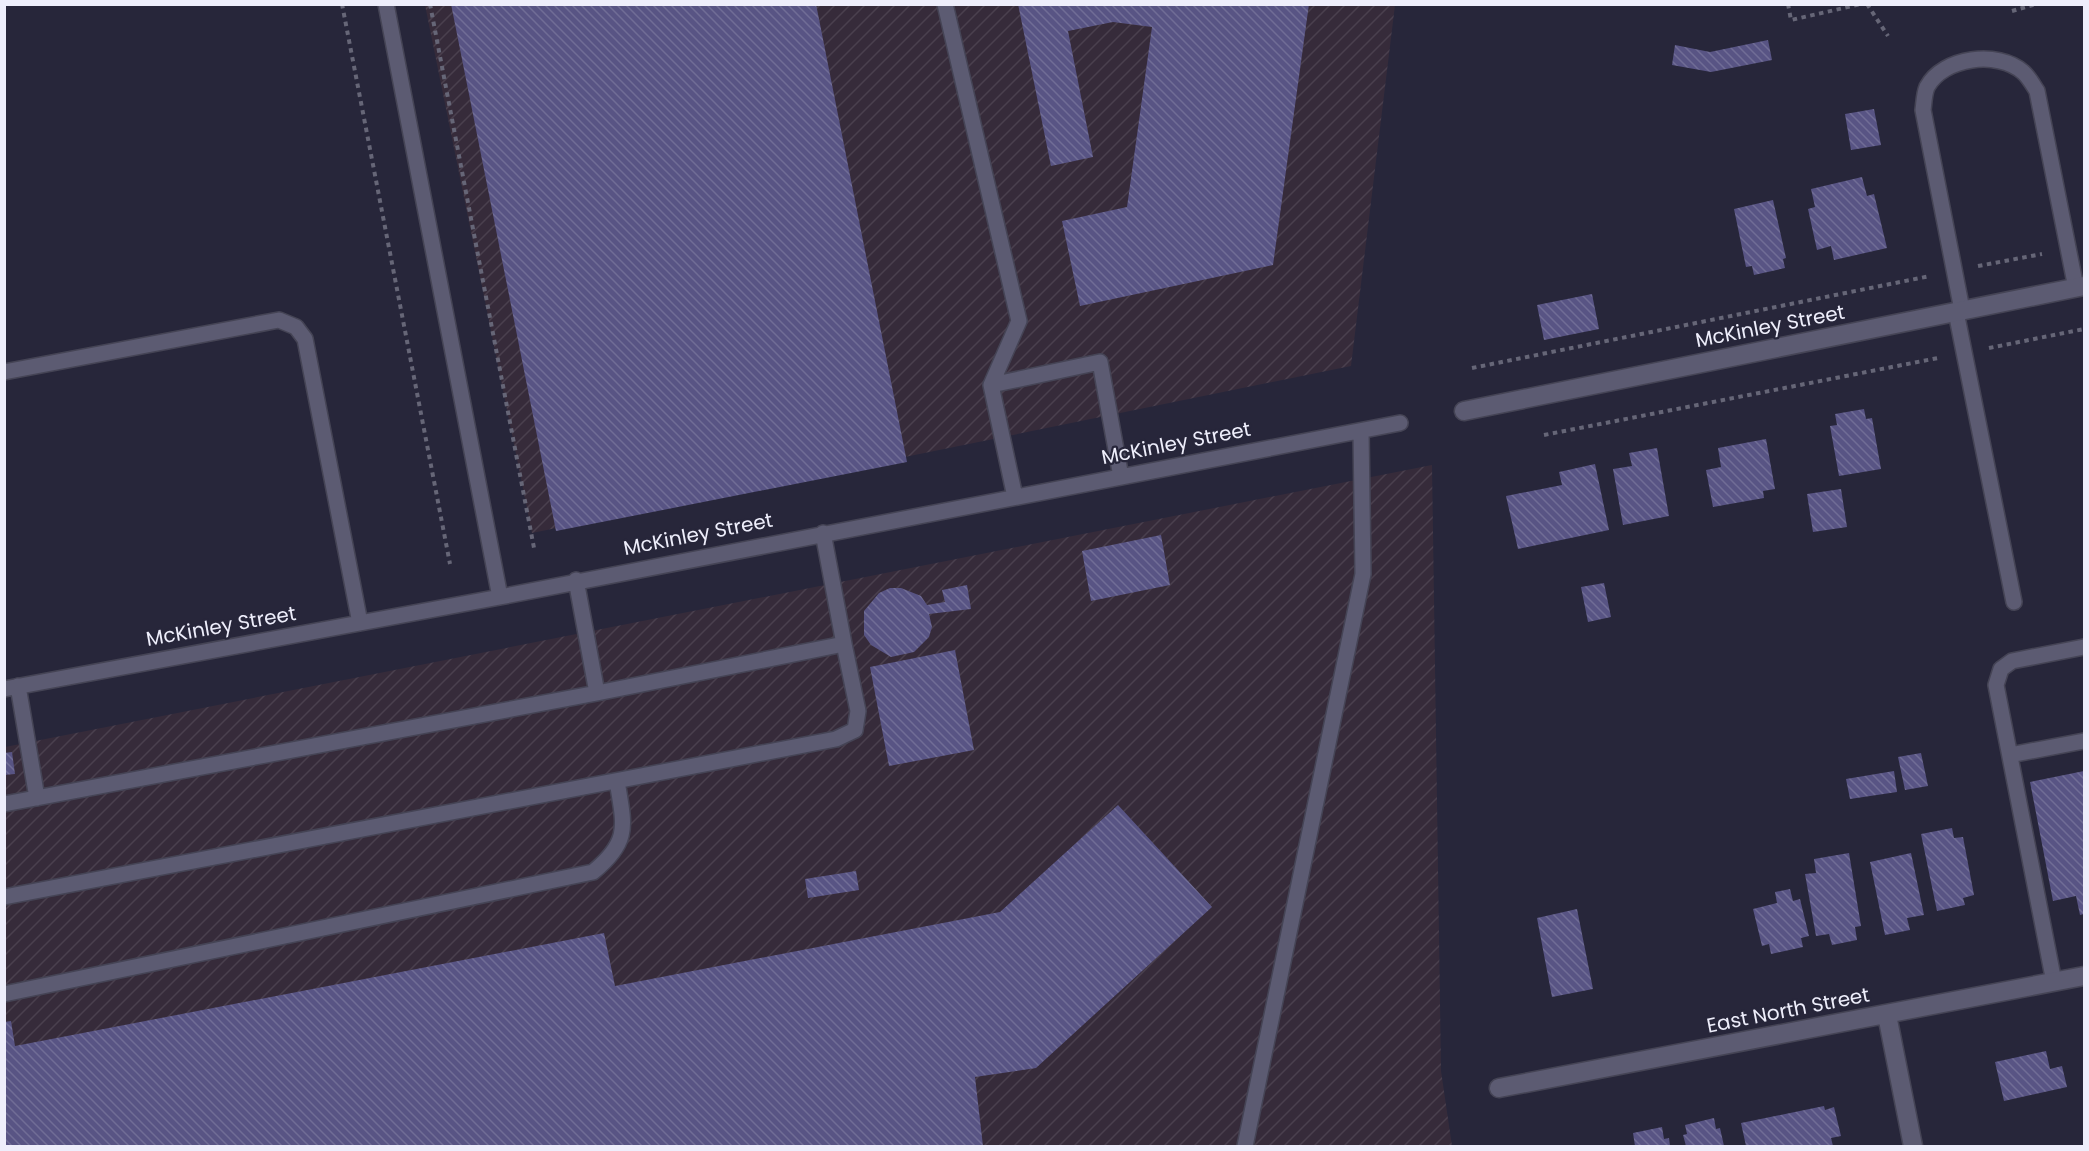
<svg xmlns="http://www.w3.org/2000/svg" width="2089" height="1151" viewBox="0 0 2089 1151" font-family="Poppins,sans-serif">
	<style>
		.industrial { fill: url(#industrial-furrows) }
		.building { fill: url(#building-back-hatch) }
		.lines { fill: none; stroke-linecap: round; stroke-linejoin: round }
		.lane-casing { stroke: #454455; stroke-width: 18 }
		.street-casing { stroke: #454455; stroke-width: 21 }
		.path { stroke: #667; stroke-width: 4; stroke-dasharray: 4.5 4.5; stroke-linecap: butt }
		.lane { stroke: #5c5b72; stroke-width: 15 }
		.street { stroke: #5c5b72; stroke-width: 18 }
		.labels { text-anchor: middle; stroke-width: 4.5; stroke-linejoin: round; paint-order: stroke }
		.street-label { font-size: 20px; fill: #eeeefb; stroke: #27263a }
	</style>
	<defs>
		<pattern id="industrial-furrows" width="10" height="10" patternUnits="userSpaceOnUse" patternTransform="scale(1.5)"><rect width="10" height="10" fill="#362b3a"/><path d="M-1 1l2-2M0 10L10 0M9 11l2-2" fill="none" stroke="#4a404e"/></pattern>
		<pattern id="building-back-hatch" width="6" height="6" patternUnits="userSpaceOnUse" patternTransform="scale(1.5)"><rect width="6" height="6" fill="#585484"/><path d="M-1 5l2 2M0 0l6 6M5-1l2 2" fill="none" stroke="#706d96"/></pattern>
	</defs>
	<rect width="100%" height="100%" fill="#27263a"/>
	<path class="industrial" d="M425,5H1395L1351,366L532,533Z
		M1432,465L1441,1071L1452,1146H5V747Z"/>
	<path class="building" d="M451,4H816L907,462L556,531Z
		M1018,4H1309L1273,265L1080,306L1062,221L1127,207L1152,27L1113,22L1068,31L1093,157L1051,166Z
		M1768,40L1772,60L1711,72L1672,65L1675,45L1710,52Z
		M1874,109L1881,145L1851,150L1845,114Z
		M1862,177L1867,196L1874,194L1887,248L1834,260L1831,246L1817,250L1808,209L1815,207L1811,189Z
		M1773,200L1786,258L1783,259L1785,268L1754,275L1752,266L1746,267L1734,209Z
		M1592,294L1599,329L1544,340L1537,305Z
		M1864,409L1866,419L1872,418L1881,469L1839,476L1830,426L1837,425L1835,414Z
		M1766,439L1775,489L1763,491L1764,498L1713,507L1706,470L1721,467L1718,448Z
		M1657,448L1669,516L1623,525L1613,469L1632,466L1629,453Z
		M1595,464L1609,530L1518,549L1506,496L1562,485L1559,472Z
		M1841,489L1847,527L1813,532L1807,494Z
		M1161,535L1170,585L1091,601L1082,551Z
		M1604,583L1611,617L1588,622L1581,587Z
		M967,585L971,609L929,614L932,627L929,637L914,652L891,657L871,645L864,635V611L879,593L890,588H901L921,596L927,605L945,602L942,590Z
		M955,650L974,750L889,766L870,667Z
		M12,752L15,774L4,775V753Z
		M1921,753L1928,786L1905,790L1898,757Z
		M1894,771L1897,792L1850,799L1846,779Z
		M2084,771V914L2080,915L2076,896L2053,901L2030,782Z
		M1118,805L1212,907L1036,1068L975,1077L983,1146H4V1022L11,1021L15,1046L604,933L615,986L1000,912Z
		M1952,828L1954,838L1963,837L1974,895L1963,898L1965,905L1937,911L1921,834Z
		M1849,853L1861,926L1855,927L1857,940L1832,945L1829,934L1816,936L1805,874L1816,873L1814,859Z
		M1911,853L1924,915L1907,918L1910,930L1885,935L1870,862Z
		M856,871L859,890L808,898L805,879Z
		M1790,889L1793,901L1800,899L1809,936L1801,938L1803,947L1771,954L1769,944L1762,946L1753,909L1777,903L1775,892Z
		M1577,909L1593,989L1552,997L1537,918Z
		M2046,1051L2050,1069L2062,1066L2067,1087L2004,1101L1995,1062Z
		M1824,1106L1825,1110L1834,1107L1841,1136L1831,1138L1833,1146H1746L1741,1123Z
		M1714,1118L1716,1129L1720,1128L1724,1146H1686L1683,1135L1687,1134L1685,1125Z
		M1662,1127L1664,1139L1669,1138L1670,1146H1635L1633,1133Z"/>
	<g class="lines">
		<defs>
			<path id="lane" d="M386,4L500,597
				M945,4L1019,321L991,385
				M1962,310L1923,110C1924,103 1924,94 1927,87C1943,57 1998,50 2023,72C2029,77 2033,85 2037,91L2076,288
				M1956,312L2014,602
				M4,372L279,320L296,327L305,339L360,623
				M1015,497L991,385L1100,362L1121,477
				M823,533L844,644
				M576,580L597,693
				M18,686L37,798
				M4,689L500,597L1400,423
				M2010,755L2084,741
				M4,804L597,693L844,644L858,711L855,730L836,739L4,897
				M2054,982L1996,685L2001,669L2012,661L2084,647
				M4,994L593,872C631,841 624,825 617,781
				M1245,1146L1363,574L1361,431"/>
			<path id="street" d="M1464,411L2084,286
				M1887,1015L1913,1146
				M1499,1088L2084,976"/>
		</defs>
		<use href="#lane" class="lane-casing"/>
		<use href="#street" class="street-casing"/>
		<path class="path" d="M342,4L450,564
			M430,4L534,548
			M1788,4L1791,20L1861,4
			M1867,4L1888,36
			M2012,11L2036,4
			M1978,266L2042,254
			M1989,348L2084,329
			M1472,368L1930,276
			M1544,435L1938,358"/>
		<use href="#lane" class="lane"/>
		<use href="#street" class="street"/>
	</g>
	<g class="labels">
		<g class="street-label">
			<text transform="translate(1770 326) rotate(-11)" y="7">McKinley Street</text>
			<text transform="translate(1176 443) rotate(-11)" y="7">McKinley Street</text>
			<text transform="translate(698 534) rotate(-11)" y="7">McKinley Street</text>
			<text transform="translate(221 626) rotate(-10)" y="7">McKinley Street</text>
			<text transform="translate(1788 1010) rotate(-11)" y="7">East North Street</text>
		</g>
	</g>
	<rect width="2089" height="1151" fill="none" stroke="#eeeefb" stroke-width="12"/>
</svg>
